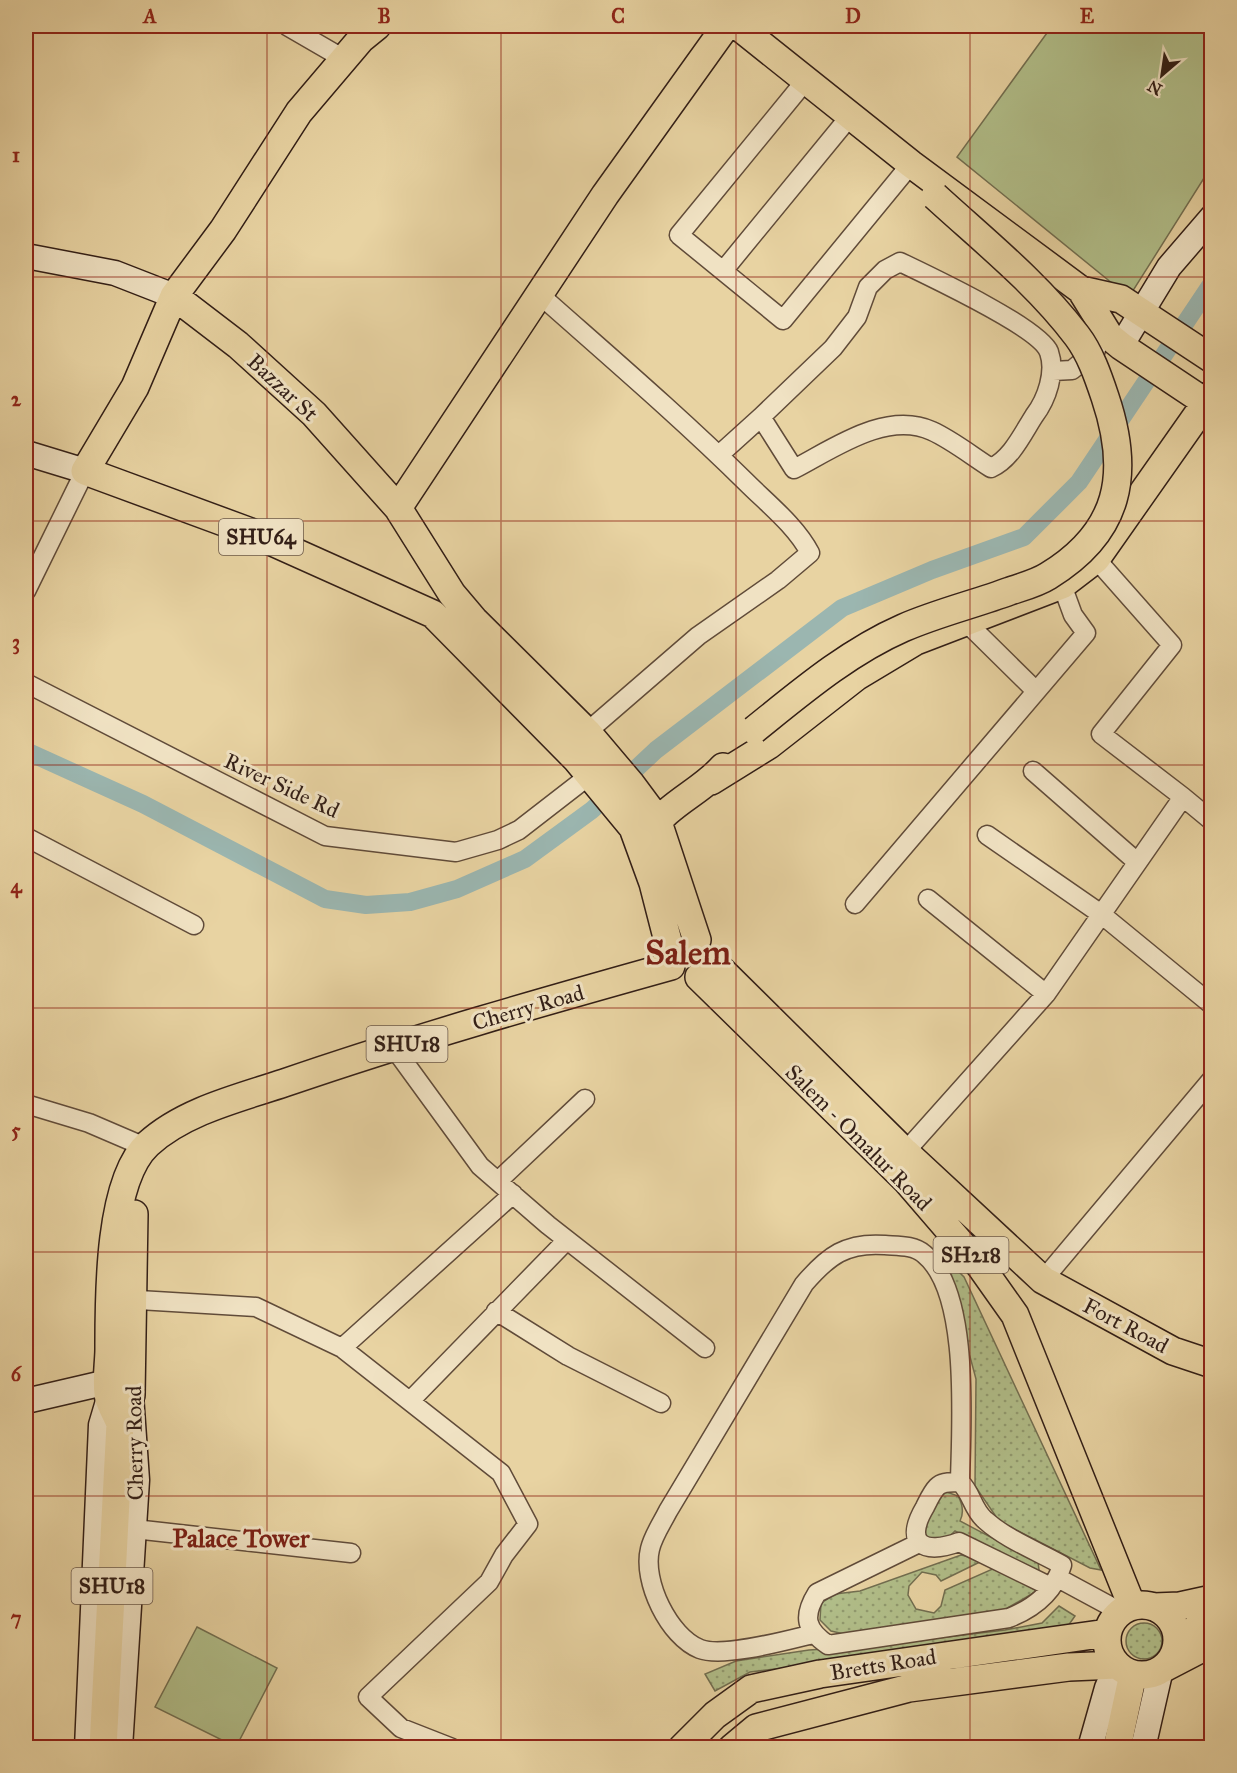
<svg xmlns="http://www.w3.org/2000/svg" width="1237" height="1773" viewBox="0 0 1237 1773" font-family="'IM FELL Great Primer',serif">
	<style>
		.grass { fill: url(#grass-dots); stroke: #726e50; stroke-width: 1.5 }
		.pitch { fill: #b1be89; stroke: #726e50; stroke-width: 1.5 }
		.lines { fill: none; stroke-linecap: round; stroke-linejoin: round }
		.canal { stroke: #9bb6b0; stroke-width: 18 }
		.street-casing { stroke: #604b39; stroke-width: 21 }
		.secondary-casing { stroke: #321e16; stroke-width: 27 }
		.primary-casing { stroke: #321e16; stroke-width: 30 }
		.street { stroke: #f0e2c3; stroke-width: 18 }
		.secondary { stroke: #f0e2c3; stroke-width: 24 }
		.primary { stroke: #e8d3a2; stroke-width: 27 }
		.primary-bridge-casing { stroke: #321e16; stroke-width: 30; stroke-linecap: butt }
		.primary-bridge { stroke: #e8d3a2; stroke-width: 27 }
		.grid { fill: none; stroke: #8f2418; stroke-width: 1.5; stroke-opacity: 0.55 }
		.labels { text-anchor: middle; stroke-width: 6; stroke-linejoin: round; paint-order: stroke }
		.shield { fill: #f0e2c3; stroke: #6b594a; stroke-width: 1.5 }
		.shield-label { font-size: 21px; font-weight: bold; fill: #321e16 }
		.street-label { font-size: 22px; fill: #321e16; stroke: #f0e2c3 }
		.quarter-label { font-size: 26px; font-weight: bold; fill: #7a1f14; stroke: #f0e2c3 }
		.town-label { font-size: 34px; font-weight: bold; fill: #7a1f14; stroke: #f0e2c3 }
		.neatline { fill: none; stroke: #8f2418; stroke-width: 2 }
		.grid-label { font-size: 20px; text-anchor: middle; font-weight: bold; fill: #8f2418 }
	</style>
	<defs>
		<pattern id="grass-dots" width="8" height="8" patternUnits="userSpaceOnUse" patternTransform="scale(1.5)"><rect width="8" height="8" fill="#b1be89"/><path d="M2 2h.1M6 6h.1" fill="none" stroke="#919a6f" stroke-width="1.8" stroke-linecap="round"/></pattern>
	</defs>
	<rect width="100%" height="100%" fill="#e8d3a2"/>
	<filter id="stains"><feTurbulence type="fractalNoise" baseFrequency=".00333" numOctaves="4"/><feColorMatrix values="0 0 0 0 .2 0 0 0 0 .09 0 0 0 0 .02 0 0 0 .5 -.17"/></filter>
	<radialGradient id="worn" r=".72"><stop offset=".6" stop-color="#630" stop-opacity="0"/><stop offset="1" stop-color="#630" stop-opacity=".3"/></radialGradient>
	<path class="grass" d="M956,1269L964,1277L1101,1570L1090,1568L999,1521L975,1486L976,1379L948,1274Z
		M944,1491L958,1496C963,1505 964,1513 960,1521L1038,1562L1039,1570L1036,1573L955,1531L944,1542L928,1539L923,1531L938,1496Z
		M961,1555L984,1560L941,1581L936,1575L922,1572L909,1586L908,1595L916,1609L934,1613L941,1606L945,1590L997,1567L1037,1591L1004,1610L844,1634L831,1631L820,1620L821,1603L835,1594L860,1591Z
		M1059,1606L1075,1616L1061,1636L750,1672L715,1691L705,1674L736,1661L809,1650L872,1646L1005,1630L1042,1623Z
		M1126 1641a18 18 0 1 1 36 0a18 18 0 1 1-36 0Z"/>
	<path class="pitch" d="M1052,26H1211V167L1129,297L957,157Z
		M197,1627L277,1668L236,1747L155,1707Z"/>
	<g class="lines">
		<path class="canal" d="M26,751L143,804L325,899L366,905L410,902L457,889L525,859L592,810L656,750L842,608L932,570L1024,537L1079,482L1212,283"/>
		<defs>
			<path id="street" d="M287,26L344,59
				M806,80L679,235L783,320L911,164
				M900,262C927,275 1040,328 1049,352C1056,372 1047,399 1034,416C1022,435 1011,459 991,468C972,456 952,440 932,431C886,410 833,449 794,469L761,417L833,348L857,317L868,287L885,270Z
				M723,271L851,115
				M540,295C610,357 680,417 746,482C768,504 796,526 810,553L778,580L698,636L587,732
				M1053,371L1072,370L1096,350
				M719,455L761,417
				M1096,559L1172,645L1101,734L1183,797
				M26,591L85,471
				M967,623L1036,691
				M26,683L325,836L456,852L498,840L519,830L590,775
				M1033,771L1137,862
				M987,835L1101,914L1212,1005
				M26,837L194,925
				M928,899L1046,994
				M855,904L1086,633L1073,615L1062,585
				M394,1048L480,1166L548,1225L705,1348
				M26,1104L89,1123L145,1147
				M905,1152L1046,994L1183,797L1212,821
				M498,1181L585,1099
				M1043,1280L1212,1079
				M122,1299L256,1307L342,1348L513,1194
				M496,1311L568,1356L661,1403
				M342,1348L501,1473L528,1524L504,1555L489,1582L368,1697L401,1728L452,1748
				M410,1401L567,1240
				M134,1529L351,1553
				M919,1543L817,1593C802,1617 806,1630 828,1645L1009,1618C1034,1608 1054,1593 1062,1565C1037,1551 1006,1539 985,1520C972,1509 972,1493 960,1482C952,1483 943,1481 937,1487C932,1492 928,1501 925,1507C903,1544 924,1555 959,1542L1051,1587
				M1058,1578L1121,1612
				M813,1634C788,1640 723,1658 700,1649C669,1637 642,1581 650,1549C653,1536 662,1523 668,1511L804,1284C828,1256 846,1242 885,1245C898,1246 914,1245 924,1254C971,1292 961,1426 960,1482"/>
			<path id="secondary" d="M26,256L115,273L174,296
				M1121,346L1169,267L1212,217
				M26,453L85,471
				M26,1401L125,1378
				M87,1748L101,1425L109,1398
				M120,1748L137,1480L131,1395
				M1090,1748L1107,1688L1117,1665
				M1143,1748L1161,1669"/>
			<path id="primary" d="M377,26L361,39L299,112L223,230L174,296L135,387L85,471L248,531L433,614L576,759L633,828L653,883L671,953
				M738,26L911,164L1081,290L1110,337L1121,346L1205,402
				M1081,290L1121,299L1212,359
				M174,296L238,345L314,414L398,508L452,594L474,620L587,732L631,784L657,819L697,940
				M398,508L605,195L726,26
				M711,781L769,745L856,677L916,641L1062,585L1096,559L1212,394
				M648,835C666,804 700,793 723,767
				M711,960L905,1152L1043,1280L1173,1351L1212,1364
				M699,977L906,1180L981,1267L1015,1315L1132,1606
				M120,1424C117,1416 112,1408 109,1399C105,1384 109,1364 109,1349C109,1297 108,1181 148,1144C184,1111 239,1098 284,1083C412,1039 542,1002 671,966
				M1107 1640a35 35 0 1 1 70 0a35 35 0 1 1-70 0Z
				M1154,1607L1180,1606L1212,1599
				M1177,1639L1212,1621
				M1162,1669L1212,1643
				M103,1748L120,1424L131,1395L134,1214
				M682,1748L715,1715L751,1689L820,1674L1107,1633
				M732,1748L756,1728L909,1688L1069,1667L1117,1665
				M1117,1748L1133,1674"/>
		</defs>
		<use href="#street" class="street-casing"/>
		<use href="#secondary" class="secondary-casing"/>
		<use href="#primary" class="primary-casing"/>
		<use href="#street" class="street"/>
		<use href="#secondary" class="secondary"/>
		<use href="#primary" class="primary"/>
		<defs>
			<path id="primary-bridge" d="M754,730C800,693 848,652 903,628C937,613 975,604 1010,591C1022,587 1037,583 1048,576C1120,532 1131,474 1105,397C1098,376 1090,353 1077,336C1037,283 983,240 935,196"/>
		</defs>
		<use href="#primary-bridge" class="primary-bridge-casing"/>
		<use href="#primary-bridge" class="primary-bridge"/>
	</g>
	<path class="grid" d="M267,26V1748M501,26V1748M736,26V1748M970,26V1748M26,277H1212M26,521H1212M26,765H1212M26,1008H1212M26,1252H1212M26,1496H1212"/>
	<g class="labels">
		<g class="shield">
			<rect x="219" y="519" width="84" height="36" rx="4.5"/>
			<rect x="366.5" y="1026" width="81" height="36" rx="4.5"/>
			<rect x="933.5" y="1237" width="75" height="36" rx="4.5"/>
			<rect x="71.5" y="1568" width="81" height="36" rx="4.5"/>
		</g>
		<g class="shield-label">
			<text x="261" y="544">SHU64</text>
			<text x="407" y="1051">SHU18</text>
			<text x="971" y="1262">SH218</text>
			<text x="112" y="1593">SHU18</text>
		</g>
		<g class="street-label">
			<text transform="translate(283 387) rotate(43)" y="8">Bazzar St</text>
			<text transform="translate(282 785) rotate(25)" y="8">River Side Rd</text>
			<text transform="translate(528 1007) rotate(-16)" y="8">Cherry Road</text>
			<text transform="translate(859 1137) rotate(45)" y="8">Salem - Omalur Road</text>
			<text transform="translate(1126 1325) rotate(28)" y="8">Fort Road</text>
			<text transform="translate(134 1443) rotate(-91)" y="8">Cherry Road</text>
			<text transform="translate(883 1664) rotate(-9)" y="8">Bretts Road</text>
		</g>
		<g class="quarter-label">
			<text x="241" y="1547">Palace Tower</text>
		</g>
		<g class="town-label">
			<text x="688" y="964">Salem</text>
		</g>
	</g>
	<rect width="1237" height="1773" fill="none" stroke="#e8d3a2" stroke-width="66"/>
	<g transform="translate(1162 75) rotate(209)" stroke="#f0e2c3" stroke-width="4.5" paint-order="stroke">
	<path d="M0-4.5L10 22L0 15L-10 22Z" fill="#321e16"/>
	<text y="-9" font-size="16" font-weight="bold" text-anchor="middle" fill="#321e16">N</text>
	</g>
	<rect x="33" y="33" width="1171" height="1707" class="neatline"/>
	<g class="grid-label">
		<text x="150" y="23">A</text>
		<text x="384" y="23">B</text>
		<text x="618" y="23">C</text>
		<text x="853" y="23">D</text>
		<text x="1087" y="23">E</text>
		<text x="16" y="162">1</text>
		<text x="16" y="406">2</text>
		<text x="16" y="649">3</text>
		<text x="16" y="893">4</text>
		<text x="16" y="1137">5</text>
		<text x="16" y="1381">6</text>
		<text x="16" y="1625">7</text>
	</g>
	<rect width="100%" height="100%" filter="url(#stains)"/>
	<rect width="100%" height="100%" fill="url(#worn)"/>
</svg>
